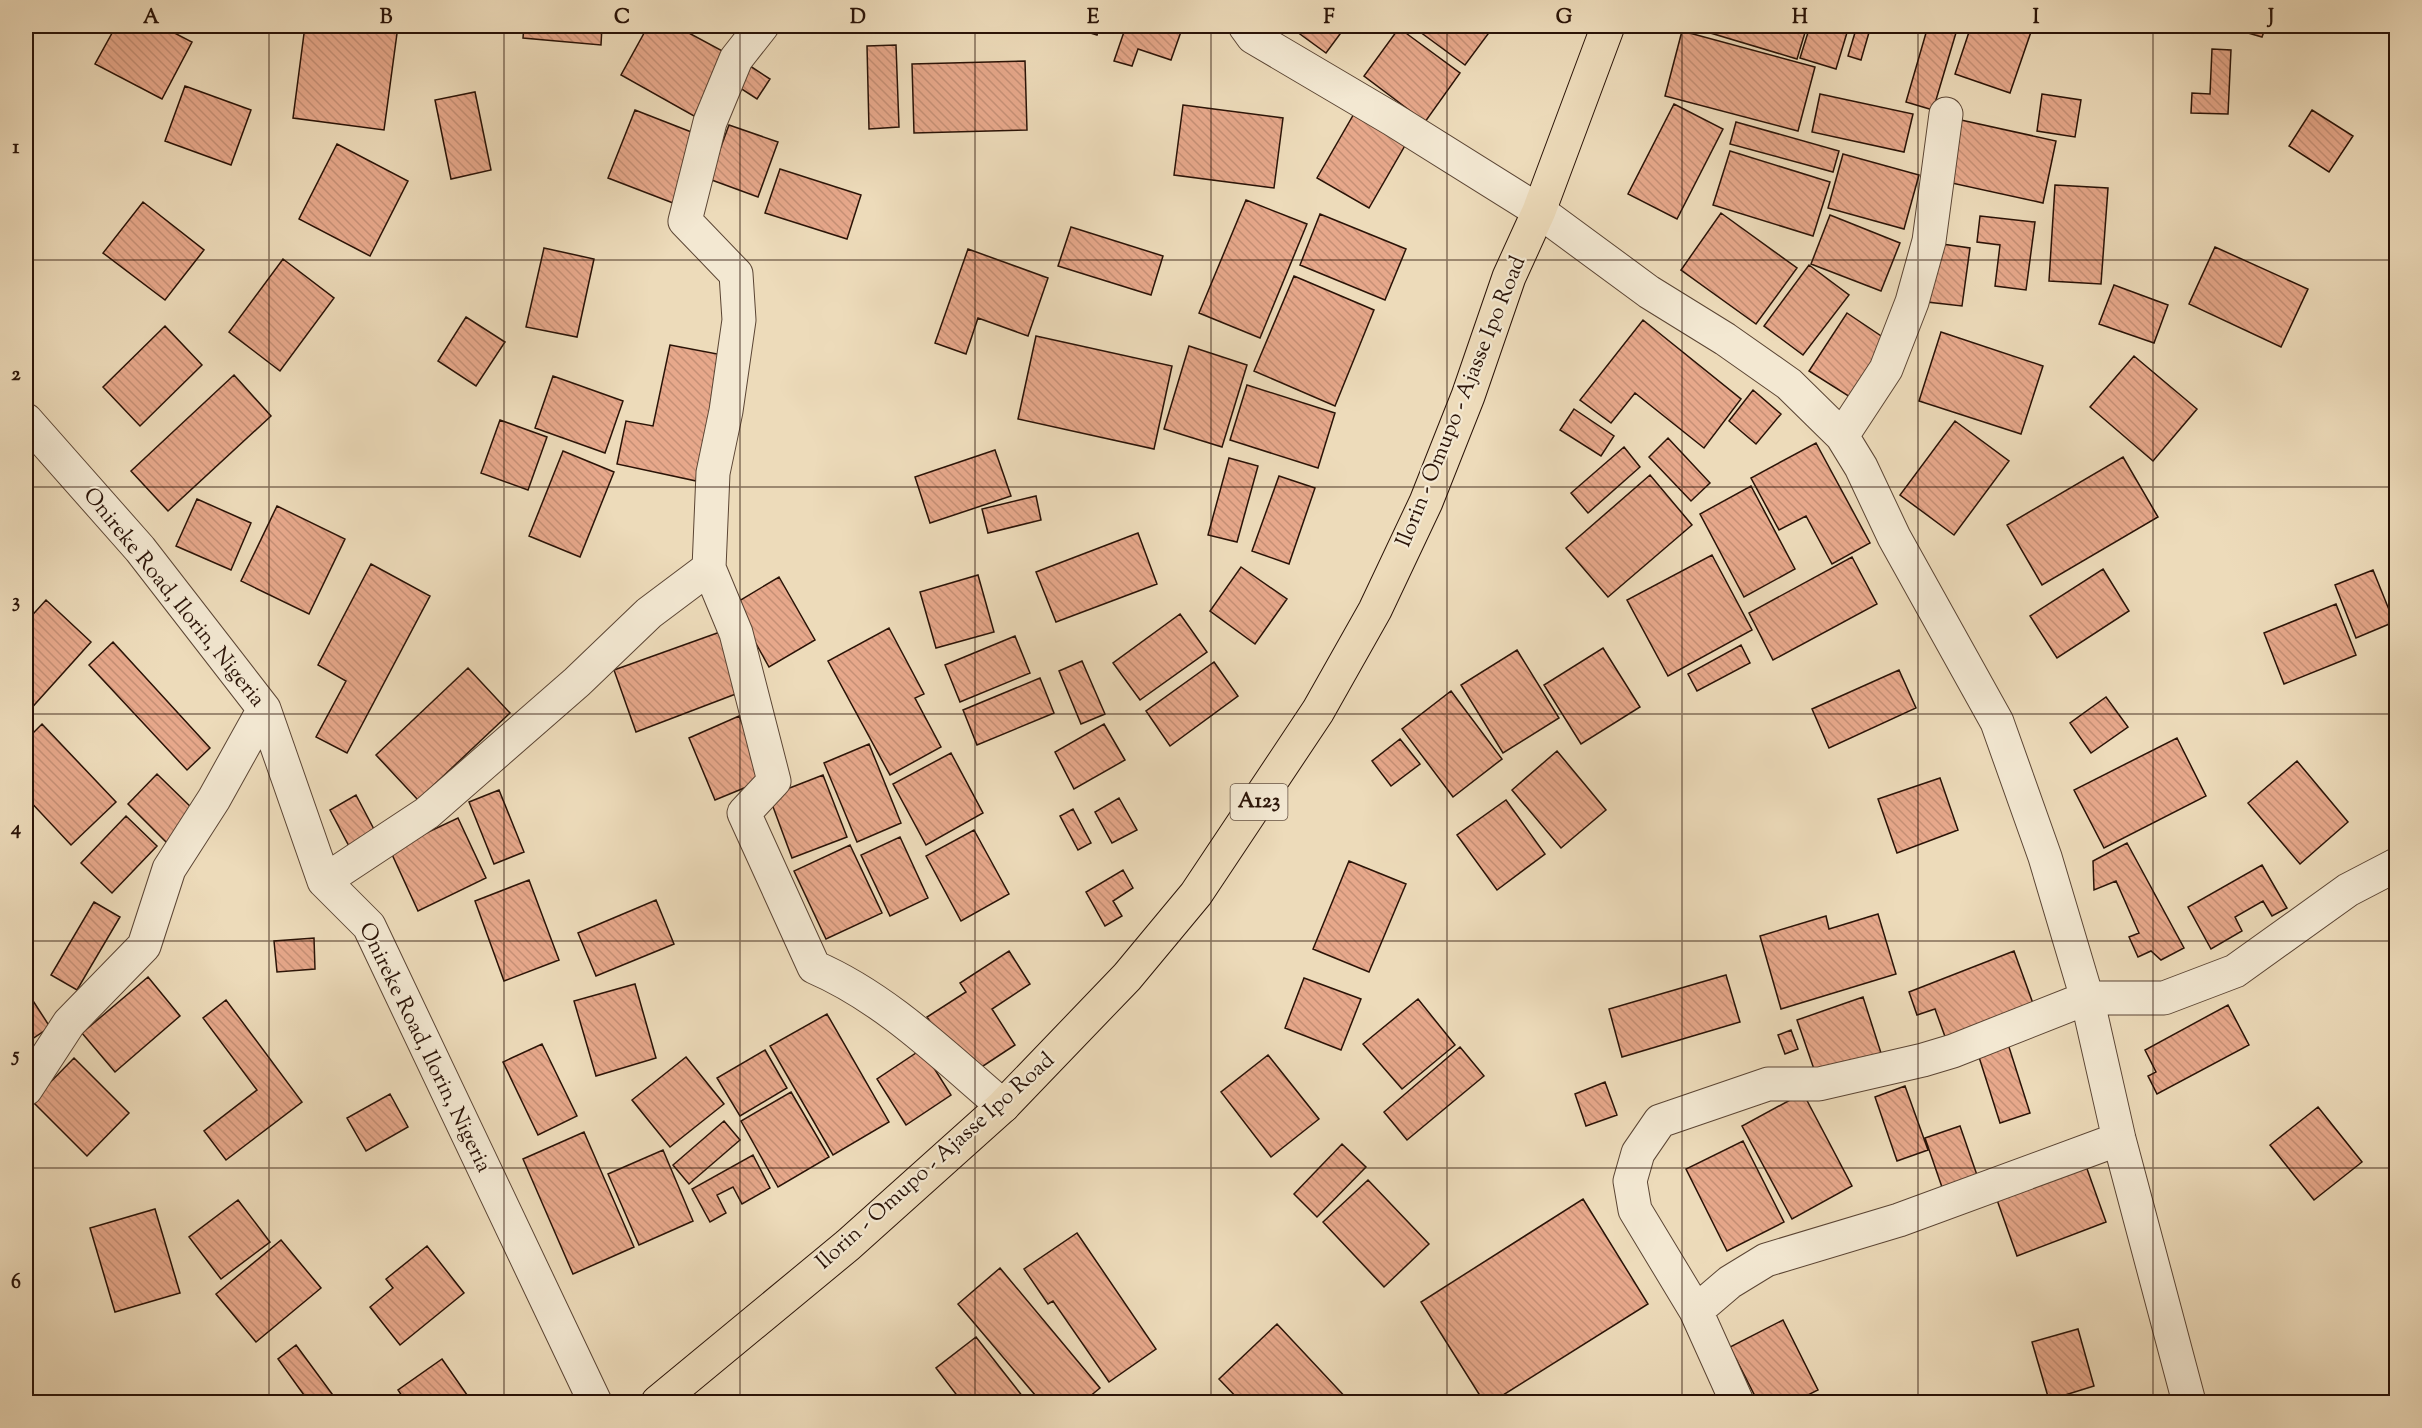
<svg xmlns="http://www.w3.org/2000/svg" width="2422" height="1428" viewBox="0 0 2422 1428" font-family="'Sorts Mill Goudy',serif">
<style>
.building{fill:url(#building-back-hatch);stroke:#2a1307;stroke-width:1.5}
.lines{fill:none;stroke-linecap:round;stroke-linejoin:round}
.street-casing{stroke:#5b4534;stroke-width:35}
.highway-casing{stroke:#2a1307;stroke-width:35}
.street{stroke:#f3e8d2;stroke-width:33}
.highway{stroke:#eddbba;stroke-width:33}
.grid{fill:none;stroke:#2a1307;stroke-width:1.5;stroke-opacity:0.55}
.labels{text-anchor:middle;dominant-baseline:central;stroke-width:4.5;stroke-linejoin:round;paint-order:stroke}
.shield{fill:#f3e8d2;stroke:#665344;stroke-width:1.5}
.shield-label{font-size:21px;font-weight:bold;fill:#2a1307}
.street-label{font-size:22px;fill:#2a1307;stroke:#f3e8d2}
.neatline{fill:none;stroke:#2a1307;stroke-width:2}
.grid-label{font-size:20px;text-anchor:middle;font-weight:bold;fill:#2a1307}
</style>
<defs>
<pattern id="building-back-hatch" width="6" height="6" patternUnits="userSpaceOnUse" patternTransform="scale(1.5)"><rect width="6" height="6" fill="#e7a88b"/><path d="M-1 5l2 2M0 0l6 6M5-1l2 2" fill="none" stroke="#c69076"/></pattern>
</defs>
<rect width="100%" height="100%" fill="#eddbba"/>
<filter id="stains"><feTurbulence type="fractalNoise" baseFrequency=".00333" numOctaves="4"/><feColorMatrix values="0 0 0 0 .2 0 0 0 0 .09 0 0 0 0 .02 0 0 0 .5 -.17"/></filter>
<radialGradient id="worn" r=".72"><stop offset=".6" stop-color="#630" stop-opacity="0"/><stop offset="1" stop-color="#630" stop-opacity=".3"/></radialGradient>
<path class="building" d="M116 26H161L192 42 162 99 95 64Z
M305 26H398L384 130 293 118Z
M524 26H602L601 45 523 38Z
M648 26H676L728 54 694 116 621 75Z
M1068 26H1100L1097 35Z
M1126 26H1183L1171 60 1138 49 1132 66 1114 61Z
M1289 26H1346L1326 53Z
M1412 26H1485L1491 30 1465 65Z
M1687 26H1807L1797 59Z
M1810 26H1849L1836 69 1800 58Z
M1857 26 1870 29 1861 60 1848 56Z
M1928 26H1958L1933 110 1906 102Z
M1971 26H2033L2010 93 1955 74Z
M2224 26H2266L2262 37Z
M1399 28 1460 73 1425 122 1364 76Z
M1682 31 1815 67 1798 131 1665 96Z
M896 45 899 127 869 129 867 46Z
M2212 49 2231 50 2228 114 2191 113 2192 93 2210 94Z
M1025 61 1027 130 914 133 912 64Z
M747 64 770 79 757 99 734 84Z
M185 86 251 110 231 165 165 141Z
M475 92 491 170 451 179 435 100Z
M1820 94 1913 114 1904 152 1812 132Z
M2042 94 2081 100 2075 137 2037 131Z
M1674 104 1723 129 1677 219 1628 194Z
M1183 105 1283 118 1274 188 1174 175Z
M635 110 699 135 673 203 608 178Z
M2312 110 2353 136 2329 172 2289 146Z
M1355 112 1407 142 1369 208 1317 178Z
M1961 120 2056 141 2043 203 1947 182Z
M1736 122 1839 151 1833 172 1730 144Z
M729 125 778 142 758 197 709 179Z
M337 144 408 181 370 256 299 219Z
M1730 151 1830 182 1813 236 1713 205Z
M1843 154 1919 175 1904 229 1828 208Z
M780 169 861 195 847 239 765 213Z
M2055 185 2108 188 2101 284 2049 281Z
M1246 200 1307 224 1260 338 1199 313Z
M143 202 204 250 165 300 103 253Z
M1721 213 1797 268 1756 324 1681 270Z
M1320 214 1406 249 1385 300 1300 265Z
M1830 215 1900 243 1881 291 1811 264Z
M1980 216 2035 222 2026 290 1995 286 2000 245 1977 242Z
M1071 227 1163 256 1151 295 1058 266Z
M1935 243 1970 248 1962 306 1927 302Z
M2215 247 2308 289 2281 347 2189 304Z
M544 248 594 259 577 337 526 327Z
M968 249 1048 278 1028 336 978 318 966 354 935 343Z
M283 259 334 298 280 371 229 332Z
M1809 265 1849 295 1803 355 1764 326Z
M1294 276 1374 310 1335 406 1254 371Z
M2114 285 2168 305 2154 343 2099 324Z
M1847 313 1887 340 1850 397 1809 371Z
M466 317 505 342 476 386 438 361Z
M1643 320 1741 399 1704 448 1635 393 1611 423 1580 400Z
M165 326 202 365 140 426 103 387Z
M1941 332 2043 366 2021 434 1919 401Z
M1036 336 1172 366 1154 449 1018 419Z
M670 345 728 356 701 482 617 464 626 421 653 426Z
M1189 346 1247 365 1222 447 1164 429Z
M2134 356 2197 409 2153 461 2090 407Z
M234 375 271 416 168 511 131 471Z
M553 376 623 401 605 453 535 428Z
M1247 385 1335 413 1318 468 1230 440Z
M1753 390 1781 414 1756 444 1729 421Z
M1574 409 1614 436 1601 456 1560 430Z
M500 420 547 437 528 490 481 473Z
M1955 421 2009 461 1954 535 1900 495Z
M1668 438 1710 483 1691 501 1649 457Z
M1816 443 1870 543 1832 564 1806 516 1779 530 1751 478Z
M1624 447 1640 467 1588 513 1571 493Z
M995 450 1011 496 930 523 915 477Z
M563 451 614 472 580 557 529 536Z
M2123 457 2158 517 2042 585 2007 525Z
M1229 458 1258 466 1237 542 1208 535Z
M1650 475 1692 525 1608 597 1566 548Z
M1279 476 1315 488 1289 564 1252 551Z
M1751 486 1795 569 1744 597 1700 514Z
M1036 496 1041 520 988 533 982 509Z
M197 499 251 523 231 570 176 546Z
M277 506 345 539 309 614 241 581Z
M26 521 33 527 26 536Z
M1138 533 1157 584 1056 622 1036 572Z
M1712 555 1752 630 1668 676 1627 600Z
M1852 557 1877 604 1773 660 1749 613Z
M371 564 430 596 347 753 316 737 346 681 318 665Z
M1241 567 1287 599 1255 644 1210 611Z
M2103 569 2129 611 2057 658 2030 616Z
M2373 570 2394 622 2356 638 2335 585Z
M978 575 994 632 936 648 920 592Z
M779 577 815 640 769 667 734 604Z
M46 600 91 642 27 713 26 622Z
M2336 604 2356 655 2284 684 2264 633Z
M1180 614 1207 652 1140 700 1113 663Z
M889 628 924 694 915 698 941 747 890 775 828 661Z
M720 632 741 692 636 732 614 670Z
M1015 636 1030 673 960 702 945 665Z
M113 642 210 748 187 770 89 665Z
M1741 645 1750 663 1697 691 1688 674Z
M1603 648 1640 707 1581 744 1544 685Z
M1517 650 1559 718 1503 753 1461 685Z
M1082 661 1105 714 1081 724 1059 671Z
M1214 662 1238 696 1170 746 1146 711Z
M468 668 510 713 418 800 376 755Z
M1899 670 1916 708 1829 748 1812 709Z
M1040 678 1054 713 977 745 963 710Z
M1451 691 1502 759 1453 797 1402 729Z
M2106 697 2128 727 2091 753 2070 723Z
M739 716 766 779 715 800 689 738Z
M42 724 116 802 71 845 26 797V740Z
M1104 724 1125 760 1074 789 1055 752Z
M2177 738 2206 796 2104 848 2074 790Z
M1400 739 1420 764 1391 786 1372 761Z
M869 744 901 823 857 842 824 763Z
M1557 751 1606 810 1561 848 1512 790Z
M951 753 983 813 926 845 893 784Z
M2297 761 2348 822 2300 864 2248 803Z
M157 774 198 814 169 845 128 804Z
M823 775 847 837 792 858 769 796Z
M1940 778 1958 830 1897 853 1878 799Z
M499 790 524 852 494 864 469 802Z
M356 795 377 835 351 850 330 810Z
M1119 798 1137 830 1112 843 1095 812Z
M1506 800 1545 854 1497 890 1457 835Z
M1073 809 1091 843 1078 850 1060 816Z
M126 816 157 846 112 893 81 863Z
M458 818 486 878 418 911 390 850Z
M974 830 1009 894 961 921 926 856Z
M900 837 928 898 890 916 861 855Z
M2127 843 2184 948 2161 960 2151 951 2138 957 2129 937 2139 933 2116 881 2094 890 2093 861Z
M850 845 882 913 826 939 794 871Z
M1349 861 1406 884 1369 972 1313 949Z
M2262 865 2287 908 2272 916 2263 901 2235 917 2242 931 2211 949 2188 907Z
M1123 870 1133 888 1113 901 1122 916 1105 926 1086 892Z
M529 880 559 960 504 981 475 901Z
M656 900 674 944 596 976 578 933Z
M94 902 120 917 77 990 51 975Z
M1878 914 1896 974 1781 1009 1760 936 1826 916 1829 929Z
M314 938 315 969 277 972 274 941Z
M1009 951 1030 984 992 1009 1015 1045 971 1074 948 1051 927 1017 966 992 960 983Z
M2014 951 2035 1009 1947 1042 1935 1009 1917 1015 1909 992Z
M1726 975 1740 1022 1622 1057 1609 1009Z
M148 977 180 1016 115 1072 82 1033Z
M1304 978 1361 999 1341 1050 1285 1028Z
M635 984 656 1058 596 1076 574 1001Z
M26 990 50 1027 26 1043Z
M1863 997 1881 1053 1816 1075 1797 1020Z
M1418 999 1455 1045 1402 1089 1363 1044Z
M226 1000 302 1102 226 1160 204 1131 257 1090 203 1018Z
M2228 1005 2249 1045 2157 1094 2148 1076 2156 1072 2145 1050Z
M827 1014 889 1122 833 1155 770 1046Z
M1791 1030 1798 1049 1785 1054 1778 1035Z
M542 1044 577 1116 538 1135 503 1062Z
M2008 1044 2030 1113 2000 1123 1978 1054Z
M1460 1047 1484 1076 1407 1140 1384 1112Z
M922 1049 951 1095 906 1125 877 1079Z
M765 1050 787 1088 740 1116 717 1078Z
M1268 1055 1319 1119 1271 1157 1221 1092Z
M686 1057 724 1104 670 1147 632 1100Z
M74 1058 129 1113 87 1156 32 1101Z
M1605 1082 1617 1115 1586 1126 1575 1094Z
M1905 1086 1928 1150 1897 1161 1875 1097Z
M791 1092 829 1157 778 1187 741 1121Z
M1803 1093 1852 1186 1792 1219 1742 1126Z
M390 1094 408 1127 366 1151 347 1118Z
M2318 1107 2362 1162 2314 1200 2270 1145Z
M724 1121 740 1140 689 1184 673 1165Z
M1960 1126 1978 1178 1943 1190 1925 1138Z
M584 1132 634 1247 573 1274 523 1159Z
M1743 1141 1784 1222 1727 1251 1686 1169Z
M1342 1144 1366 1167 1317 1217 1294 1194Z
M663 1150 693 1221 639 1245 608 1174Z
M753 1155 770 1188 742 1204 733 1187 717 1195 726 1213 710 1222 692 1189Z
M2086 1166 2106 1222 2017 1256 1997 1200Z
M1368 1180 1429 1244 1384 1287 1323 1222Z
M1583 1199 1648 1304 1492 1402H1484L1421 1302Z
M238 1200 270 1242 221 1279 189 1237Z
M155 1209 180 1293 115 1312 90 1228Z
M1077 1233 1156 1349 1109 1382 1053 1301 1048 1304 1024 1269Z
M281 1240 321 1288 256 1342 216 1294Z
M427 1246 464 1293 400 1345 370 1307 393 1288 386 1279Z
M1000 1268 1100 1388 1083 1402H1041L958 1304Z
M1783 1320 1818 1390 1794 1402H1758L1730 1347Z
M1277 1324 1350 1402H1241L1219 1379Z
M2078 1329 2094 1386 2049 1400 2032 1342Z
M976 1337 1027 1402H962L936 1368Z
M296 1345 338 1402H309L278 1359Z
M442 1359 472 1402H406L398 1390Z"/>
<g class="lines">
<defs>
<path id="street" d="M762 26 736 59 710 122 685 221 736 274 739 320 726 411 713 473 709 568 736 633 774 781 744 813 814 967C886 998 944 1056 1003 1106
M1245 26 1253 37 1392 119 1539 211 1649 292 1725 339 1789 384 1842 436 1861 467 1894 537 1997 722 2045 857 2087 998 2119 1139 2189 1402
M26 420 140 549 264 709 324 881 369 926 595 1402
M1842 436 1886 369 1912 302 1929 241 1946 114
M324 881 427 813 577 682 649 613 709 568
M26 1089 69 1023 144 946 169 869 214 799 264 709
M1696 1311 1635 1210 1630 1181 1638 1153 1660 1121 1768 1084H1819L1923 1060 1953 1051 2087 998H2164L2235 971 2348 890 2396 865
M1737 1402 1696 1311 1730 1282 1766 1260 1899 1220 2119 1139"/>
<path id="highway" d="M658 1402 848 1245 1003 1106 1127 977 1196 894 1318 711 1375 610 1426 502 1468 396 1509 277 1539 211 1608 26"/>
</defs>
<use href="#street" class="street-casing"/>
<use href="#highway" class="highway-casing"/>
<use href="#street" class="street"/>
<use href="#highway" class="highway"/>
</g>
<path class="grid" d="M269 26V1402M504 26V1402M740 26V1402M975 26V1402M1211 26V1402M1447 26V1402M1682 26V1402M1918 26V1402M2153 26V1402M26 260H2396M26 487H2396M26 714H2396M26 941H2396M26 1168H2396"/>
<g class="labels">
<rect class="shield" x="1230.5" y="784" width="57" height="36" rx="4.5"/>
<g class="shield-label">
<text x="1259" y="802">A123</text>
</g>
<g class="street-label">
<text transform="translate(1462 402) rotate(-68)">Ilorin - Omupo - Ajasse Ipo Road</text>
<text transform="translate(173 598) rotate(51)">Onireke Road, Ilorin, Nigeria</text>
<text transform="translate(424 1048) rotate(64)">Onireke Road, Ilorin, Nigeria</text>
<text transform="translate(936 1162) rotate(-42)">Ilorin - Omupo - Ajasse Ipo Road</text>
</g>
</g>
<rect width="2422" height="1428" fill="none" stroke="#eddbba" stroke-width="66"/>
<rect x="33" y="33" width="2356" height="1362" class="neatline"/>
<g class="grid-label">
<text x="151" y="23">A</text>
<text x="386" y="23">B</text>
<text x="622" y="23">C</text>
<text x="858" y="23">D</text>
<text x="1093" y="23">E</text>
<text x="1329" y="23">F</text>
<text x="1564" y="23">G</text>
<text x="1800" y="23">H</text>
<text x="2036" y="23">I</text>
<text x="2271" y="23">J</text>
<text x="16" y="153">1</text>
<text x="16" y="380">2</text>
<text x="16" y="607">3</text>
<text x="16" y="834">4</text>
<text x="16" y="1061">5</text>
<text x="16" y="1288">6</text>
</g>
<rect width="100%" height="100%" filter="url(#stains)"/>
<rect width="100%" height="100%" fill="url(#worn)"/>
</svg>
